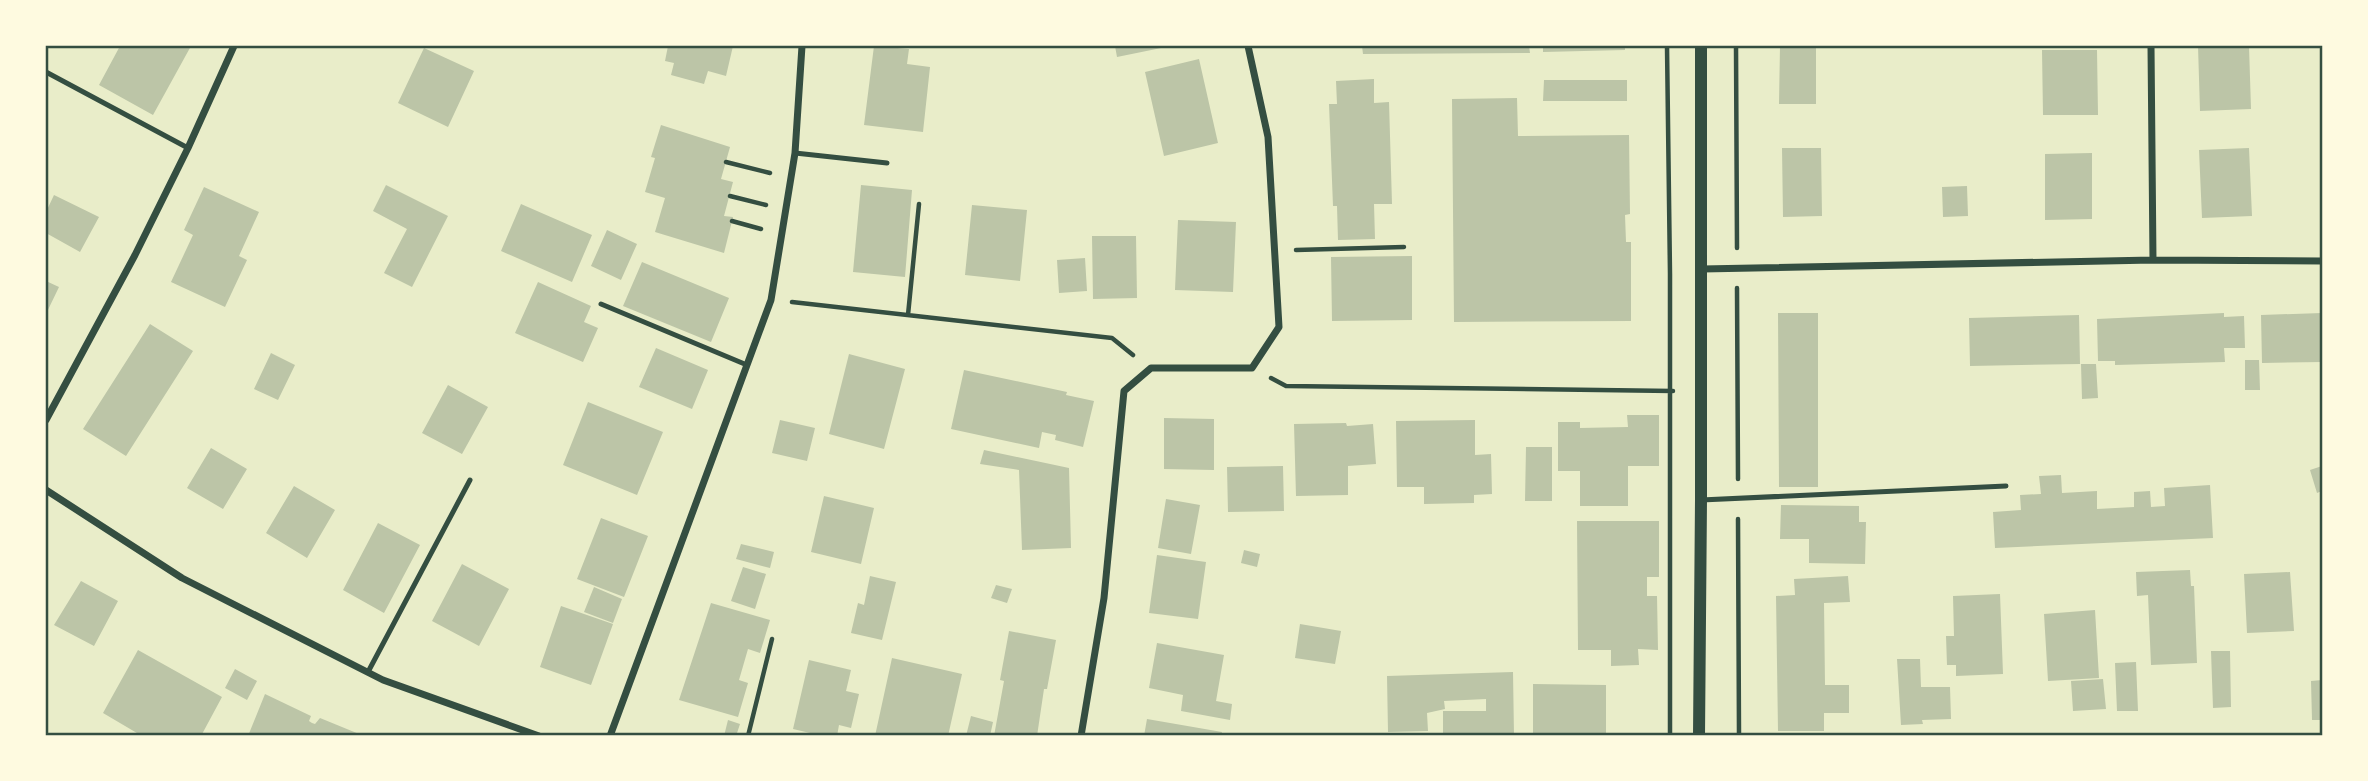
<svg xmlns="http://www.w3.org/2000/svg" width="2368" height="781" viewBox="0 0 2368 781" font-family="Jost,sans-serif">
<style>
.building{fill:#bcc5a7}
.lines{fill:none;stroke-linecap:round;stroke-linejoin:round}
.path{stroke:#344e41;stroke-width:4.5}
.service{stroke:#344e41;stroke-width:5}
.minor{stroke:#344e41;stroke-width:7}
.tertiary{stroke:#344e41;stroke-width:12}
.neatline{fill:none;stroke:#344e41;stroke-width:2.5}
</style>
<rect width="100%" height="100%" fill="#e9edc9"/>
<path class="building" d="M120 46H191L153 115 99 85Z
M668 46H733L726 76 708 71 704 84 671 75 674 63 665 61Z
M874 46 909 49 907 64 930 67 923 132 864 125Z
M1115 46H1165L1166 47 1117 57Z
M1362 46H1529L1530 53 1363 54Z
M1543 46H1625V50L1543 52Z
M1780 46H1816V104H1779Z
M2198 46H2249L2251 109 2200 111Z
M424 48 474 71 448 127 398 103Z
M2042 50H2097L2098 115H2043Z
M1199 59 1218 143 1164 156 1145 72Z
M1374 79V103L1389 102 1392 204H1374L1375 239 1338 240 1337 206H1333L1329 104H1337L1336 81Z
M1544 80H1627V101H1543Z
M1517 98 1518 136 1629 135 1630 214 1625 215 1626 242H1631V321L1454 322 1452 99Z
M661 125 730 147 721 179 733 182 724 216 733 217 724 253 655 232 665 198 645 192 655 158 651 157Z
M1782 148H1821L1822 216 1783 217Z
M2249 148 2252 216 2202 218 2199 150Z
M2092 153V219L2045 220V154Z
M386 185 448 216 412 287 384 273 407 229 373 211Z
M861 185 912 190 905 277 853 272Z
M1967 186 1968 216 1943 217 1942 187Z
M204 187 259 212 239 256 247 260 225 307 171 282 193 235 184 230Z
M54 195 99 217 80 252 46 233V212Z
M521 204 592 235 572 282 501 251Z
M972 205 1027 210 1020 281 965 275Z
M1178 220 1236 222 1233 292 1175 290Z
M607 230 637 244 621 280 591 266Z
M1092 236H1136L1137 298 1093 299Z
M1412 256V320L1332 321 1331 257Z
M1085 258 1087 291 1059 293 1057 260Z
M642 262 729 298 711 342 623 306Z
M46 281 59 287 46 314Z
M538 282 591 306 584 322 598 328 583 362 515 333Z
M1778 313H1818V487H1779Z
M2224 313V317L2244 316 2245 348H2224L2225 362 2115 365V361H2098L2097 319Z
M2322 313V362L2262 363 2261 315Z
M2079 315 2080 364 1970 366 1969 318Z
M150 324 193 351 126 456 83 429Z
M656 348 708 370 692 409 639 387Z
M271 353 295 365 278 400 254 389Z
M849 354 905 369 884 449 829 434Z
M2245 360H2259L2260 390H2245Z
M2081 364H2096L2098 398 2082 399Z
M964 370 1067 392 1066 395 1094 401 1083 447 1055 440 1056 435 1042 432 1039 448 951 429Z
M448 385 488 407 462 454 422 433Z
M588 402 663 432 637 495 563 465Z
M1627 415H1659V466H1628V506H1580V471H1558V422H1580V428L1628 427Z
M1164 418 1214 419V470L1164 469Z
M780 420 815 428 807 461 772 453Z
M1475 420V455L1491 454 1492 494 1474 495V503L1424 504V487H1397L1396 421Z
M1346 423 1347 426 1373 424 1376 464 1348 466V495L1296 496 1294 424Z
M1526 447H1552V501H1525Z
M211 448 247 469 223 509 187 488Z
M984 450 1069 468 1071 548 1022 550 1019 470 980 464Z
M1283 466 1284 511 1228 512 1227 467Z
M2322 466V491L2317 493 2310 470Z
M2061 475 2062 493 2097 491V509L2134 507V492L2150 491 2151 507 2165 506 2164 488 2210 485 2213 538 1995 548 1993 512 2021 510 2020 495 2041 494 2039 476Z
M294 486 335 510 307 558 266 533Z
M824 496 874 508 861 564 811 552Z
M1166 499 1200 505 1191 554 1158 548Z
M1781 505 1859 506V522H1866L1865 564 1809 563V539H1780Z
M601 518 648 536 624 597 577 579Z
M1577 521H1659V577H1647V596H1657L1658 650 1638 649 1639 665 1611 666V650H1578Z
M378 523 420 545 384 613 343 590Z
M741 544 774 552 770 568 736 559Z
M1244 550 1260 554 1257 567 1241 563Z
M1157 555 1206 562 1198 619 1149 613Z
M462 564 509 589 479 646 432 621Z
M743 567 766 574 755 609 731 601Z
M2190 570 2191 586H2194L2197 663 2151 665 2148 595 2137 596 2136 572Z
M2290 572 2294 631 2247 633 2244 574Z
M870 576 896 582 882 640 851 633 858 603 864 605Z
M1848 576 1850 602 1824 603 1825 685H1849V713H1824V731H1778L1776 596 1795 595 1794 579Z
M81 581 118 601 94 646 54 625Z
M996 585 1012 589 1007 603 991 598Z
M594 587 622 599 613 623 584 612Z
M2000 594 2003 674 1956 676V665H1947L1946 636H1954L1953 596Z
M711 603 770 620 760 653 748 649 739 680 748 683 738 717 679 700Z
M561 606 613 624 591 685 540 667Z
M2095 610 2099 678 2048 681 2044 614Z
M1300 624 1341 631 1335 664 1295 658Z
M1009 631 1056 640 1047 689H1044L1037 736H994L1004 681 1000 680Z
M1157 643 1224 655 1216 701 1232 704 1230 720 1181 711 1183 695 1149 688Z
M138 650 222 697 201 736H142L103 713Z
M2211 651H2230L2231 707 2213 708Z
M892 658 962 674 948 736H875Z
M1897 659H1920L1921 687H1950L1951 719 1922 720 1923 724 1901 725Z
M809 660 851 670 846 691 859 694 851 728 839 725 837 736H823L793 729Z
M2136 662 2138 711H2117L2115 663Z
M235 669 257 681 247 700 225 688Z
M1513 672 1514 736H1443V711H1486V699L1444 701 1445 709 1427 713 1428 731 1388 732 1387 676Z
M2103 679 2106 709 2073 711 2071 681Z
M2322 680V720H2312L2311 681Z
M1533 684 1606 685V736H1533Z
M265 694 311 716 309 721 312 723 315 724 320 718 364 736H248Z
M971 716 993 722 990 736H966Z
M1147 719 1222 732 1221 736H1144Z
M728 720 740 724 736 736H724Z"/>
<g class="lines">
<path class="path" d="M1667 46 1670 274V736
M1736 46 1737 248
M726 162 770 173
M730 196 766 205
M732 221 761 229
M1296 250 1404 247
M1737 288 1738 479
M792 302 1112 338 1133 355
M908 315 919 204
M1271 378 1286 386 1673 391
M1738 519 1739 736
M748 736 772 639"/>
<path class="service" d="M46 72 188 148
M795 153 887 163
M601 304 747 365
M1701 500 2006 486
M368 672 470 480"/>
<path class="minor" d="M2151 46 2153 260
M1702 269 2153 260 2322 261
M46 420 135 255 188 148 234 46
M46 490 182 578 383 680 539 736
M610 736 771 300 795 153 802 46
M1081 736 1104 598 1124 391 1151 368H1252L1279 327 1268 137 1248 46"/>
<path class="tertiary" d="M1699 736 1701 500V46"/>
</g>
<rect width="2368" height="781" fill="none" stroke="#fefae0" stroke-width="94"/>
<rect x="47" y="47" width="2274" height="687" class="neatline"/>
</svg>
